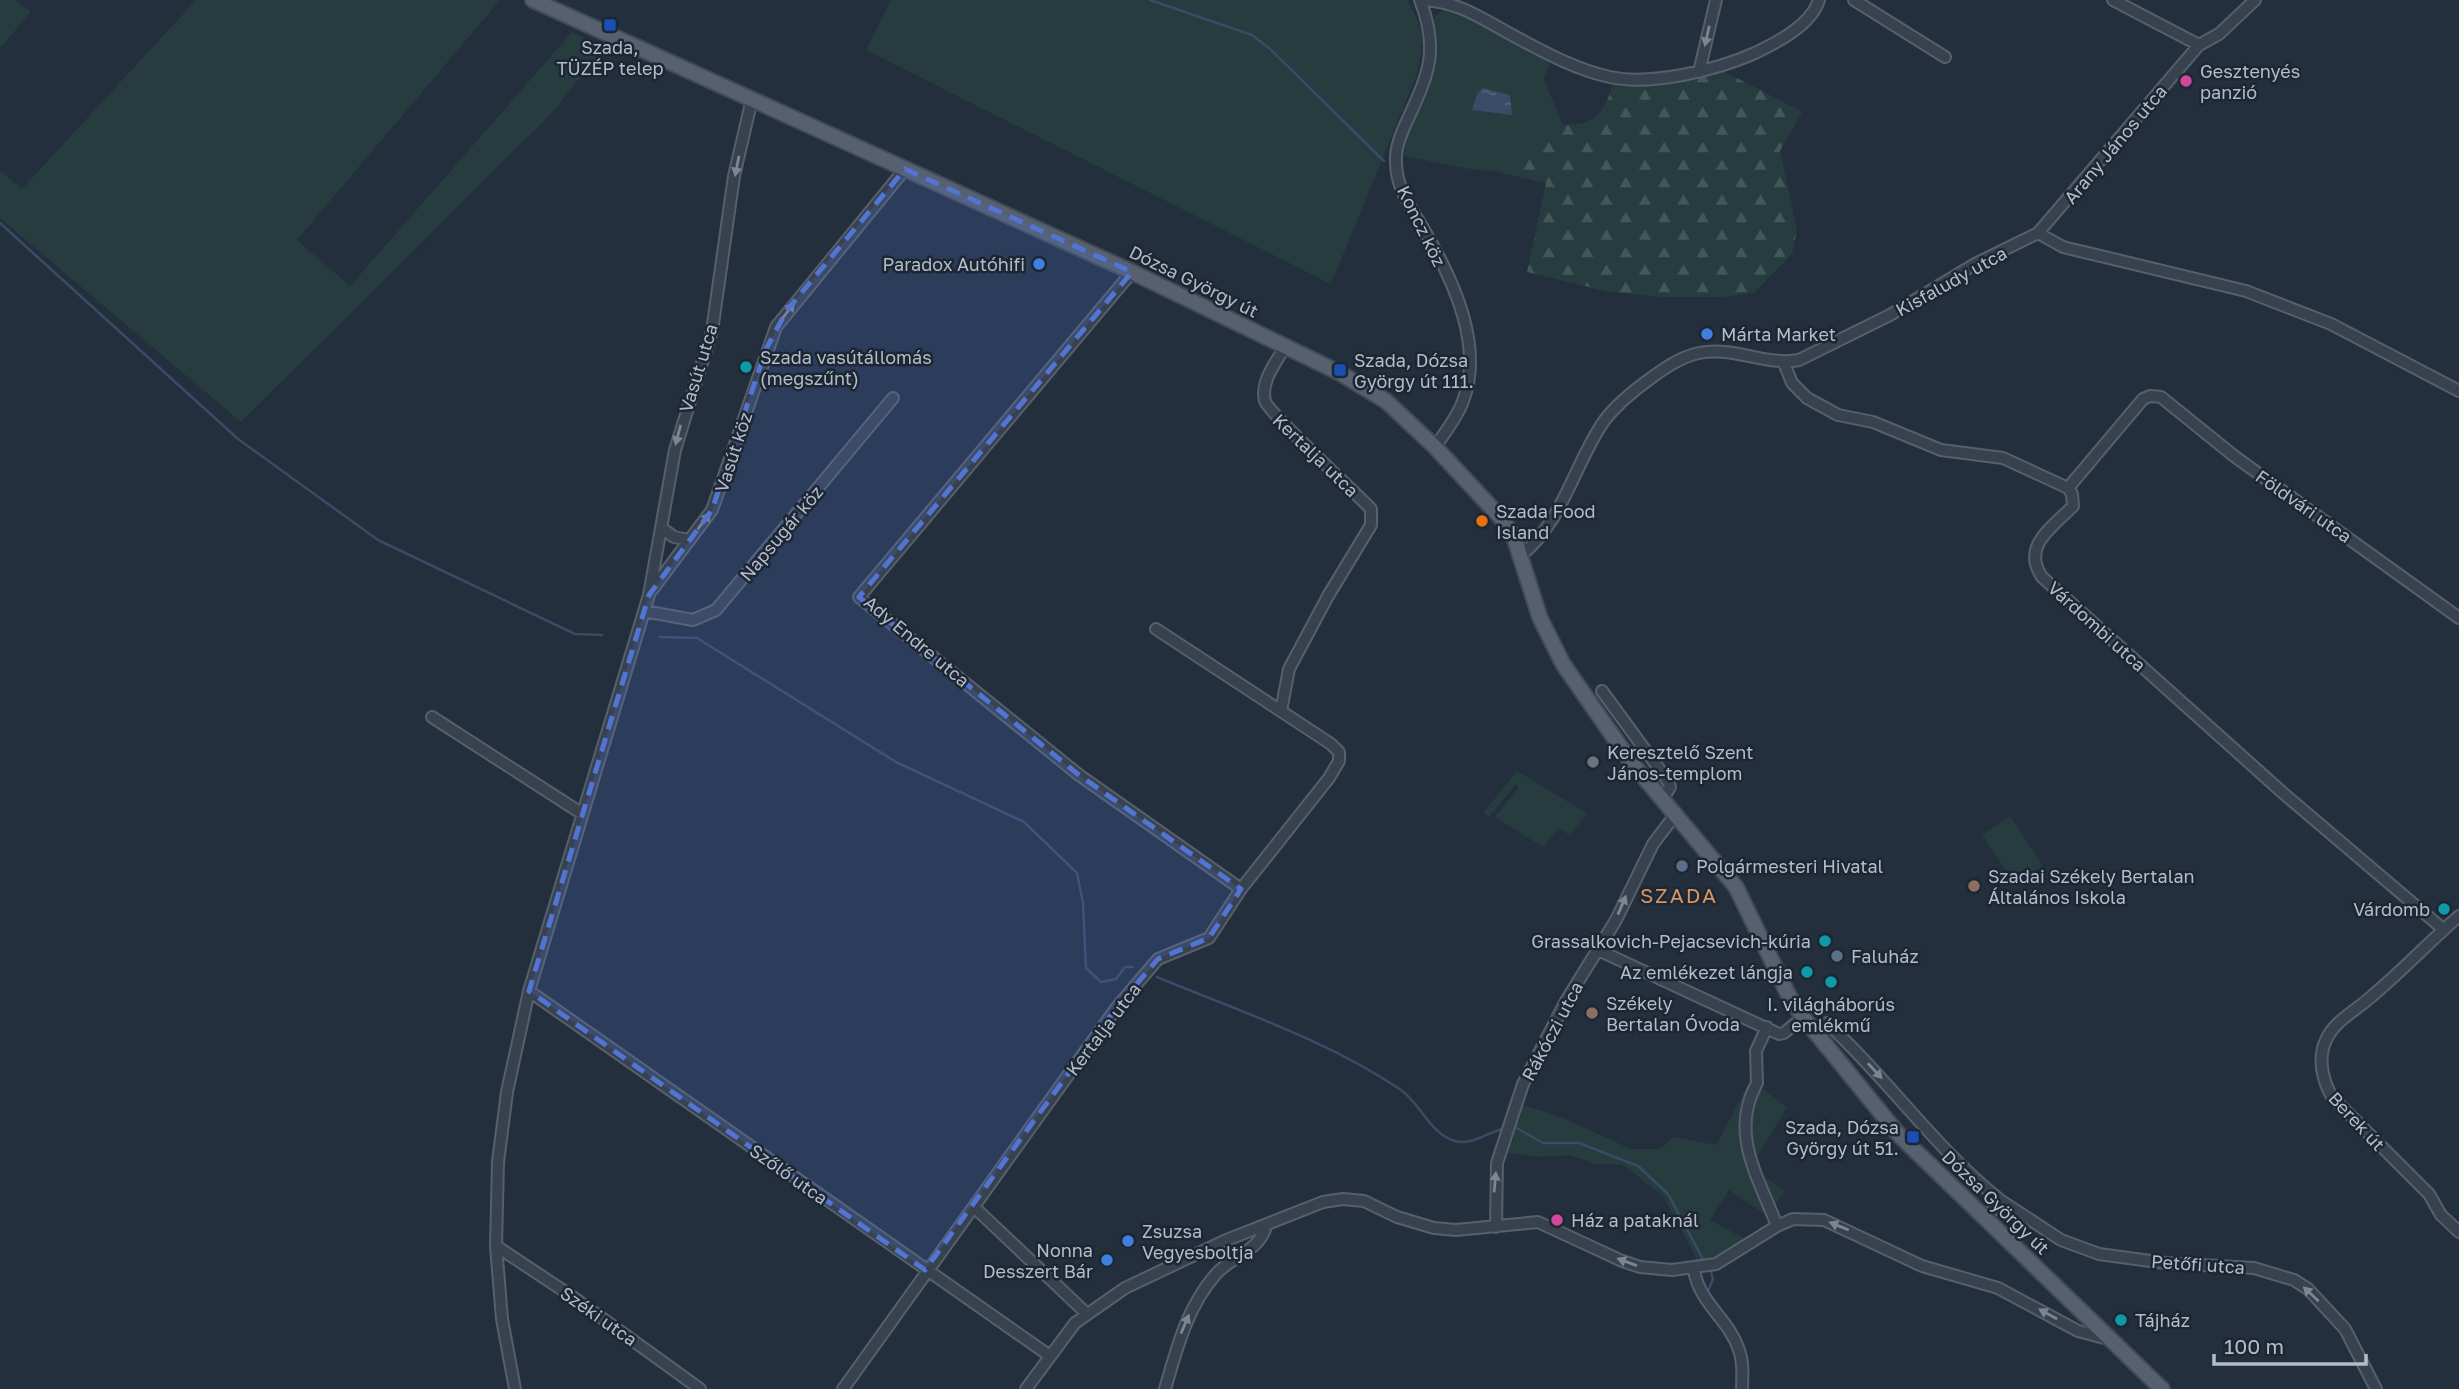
<svg xmlns="http://www.w3.org/2000/svg" width="2459" height="1389" viewBox="0 0 2459 1389" font-family="'Golos Text',sans-serif">
<style>
.green{fill:#263c3f}
.forest{fill:url(#forest-firs)}
.water{fill:url(#water-ripples)}
.lines{fill:none;stroke-linecap:round;stroke-linejoin:round}
.stream{stroke:#394c67;stroke-width:2.5}
.minor-casing{stroke:#565f6c;stroke-width:14}
.major-casing{stroke:#414a57;stroke-width:18}
.minor{stroke:#38414e;stroke-width:10}
.major{stroke:#56606e;stroke-width:14}
.oneway{fill:#7c8592}
.marked{fill:#5274d3;fill-opacity:0.2;stroke:#5274d3;stroke-width:5;stroke-dasharray:14 9;stroke-linejoin:round}
.transit-dot{fill:#1a4fb4;stroke:#1d2633;stroke-width:2.5}
.hotel-dot{fill:#d1479c;stroke:#1d2633;stroke-width:2.5}
.shop-dot{fill:#3f7fe0;stroke:#1d2633;stroke-width:2.5}
.culture-dot{fill:#0f9aa8;stroke:#1d2633;stroke-width:2.5}
.food-dot{fill:#e8710a;stroke:#1d2633;stroke-width:2.5}
.worship-dot{fill:#6b7280;stroke:#1d2633;stroke-width:2.5}
.service-dot{fill:#5c6f8a;stroke:#1d2633;stroke-width:2.5}
.education-dot{fill:#8d6e63;stroke:#1d2633;stroke-width:2.5}
.labels{text-anchor:middle;dominant-baseline:central;stroke-width:5;stroke-linejoin:round;paint-order:stroke}
.poi-label{font-size:18px;fill:#b4bcc9;stroke:#1d2633;text-anchor:start}
.street-label{font-size:18px;fill:#b4bcc9;stroke:#1d2633}
.quarter-label{font-size:21px;letter-spacing:2px;fill:#d59563;stroke:#1d2633}
</style>
<defs>
<pattern id="forest-firs" width="22" height="20" patternUnits="userSpaceOnUse" patternTransform="scale(1.75)"><rect width="22" height="20" fill="#263c3f"/><path d="M5 1l3.5 6h-7zM16 11l3.5 6h-7z" fill="#435659"/></pattern>
<pattern id="water-ripples" width="26" height="14" patternUnits="userSpaceOnUse" patternTransform="scale(1.75)"><rect width="26" height="14" fill="#394c67"/><path d="M2 4q2-2 4 0t4 0M15 11q2-2 4 0t4 0" fill="none" stroke="#53647b"/></pattern>
</defs>
<rect width="100%" height="100%" fill="#242f3e"/>
<path class="green" d="M0 0H15L31 12 0 48Z
M196 0H500L297 240 350 286 572 32 604 48 549 116 241 422 0 218V171L22 189Z
M891 0H1407C1425 30 1425 43 1416 77L1331 284 866 50Z
M1446 6H1452L1547 59 1549 65 1544 80 1563 125C1551 139 1537 158 1519 166 1490 179 1435 161 1404 156L1407 136 1435 64 1434 18Z
M1517 771 1588 814 1569 835 1559 828 1543 847 1495 817 1518 788 1516 784 1489 817 1483 813Z
M2010 816 2043 866 2015 884 1982 835Z
M1751 1079 1787 1108 1754 1161 1756 1170 1785 1191 1774 1206 1763 1213 1729 1190 1710 1220 1745 1239 1729 1250 1699 1263 1663 1196 1623 1165 1597 1164 1569 1155 1542 1157 1508 1153 1523 1105 1561 1117 1631 1149H1661L1673 1137 1716 1145Z"/>
<path class="forest" d="M1714 66 1802 112 1780 151 1797 230 1792 254 1754 293 1722 297H1662L1609 292 1527 272 1546 183 1493 171C1528 164 1540 151 1563 125 1599 125 1605 111 1614 79L1644 83Z"/>
<path class="water" d="M1483 88 1510 95 1512 115 1472 110 1477 94Z"/>
<g class="lines">
<path class="stream" d="M1150 0 1252 35 1269 48 1384 161
M0 223 238 439 378 540 575 634 602 635
M660 637 697 638 896 762 1024 822 1077 873 1083 903 1086 968 1101 982 1116 979 1125 967H1133
M1157 977C1239 1011 1327 1040 1401 1090 1420 1103 1431 1135 1455 1141 1472 1146 1490 1131 1506 1128
M1513 1126 1543 1143H1579L1638 1166 1668 1194 1704 1261
M1708 1291 1713 1279 1711 1272"/>
<defs>
<path id="minor" d="M1420 0C1440 51 1428 75 1407 121 1401 134 1395 148 1396 162 1396 190 1414 212 1427 235 1454 282 1484 347 1463 401 1457 418 1445 432 1435 447
M1424 0C1459 2 1481 18 1512 35 1542 51 1576 70 1610 77 1651 86 1717 70 1755 53 1778 42 1811 25 1819 0
M1854 0 1945 57
M2113 0 2199 45
M1699 72 1716 0
M2038 233 2063 247 2246 291 2331 324 2459 391
M1132 272 859 597 1079 775 1241 889
M1784 363 1792 383 1807 398 1838 415 1873 422 1941 450 2003 458 2068 488 2072 494 2073 506C2052 528 2021 546 2042 577L2283 793 2443 929
M2068 488 2143 399 2150 396 2161 397 2234 456 2459 618
M663 529 674 537 689 540
M1520 556C1563 523 1574 464 1604 421 1616 405 1632 392 1647 381 1663 369 1680 357 1699 353 1733 346 1766 366 1799 360L1890 315 1975 264 2038 233 2199 45 2219 34 2255 0
M652 590 712 510 776 327 905 169
M644 611 693 620 716 610 893 398
M1602 691 1668 781 1670 787 1662 800
M1281 711 1289 669 1328 596 1371 525V509C1356 493 1268 412 1265 401 1260 382 1276 362 1285 347
M432 717 581 813
M2459 916C2429 942 2402 971 2372 996 2357 1010 2334 1021 2326 1040 2317 1059 2323 1081 2332 1097L2429 1194 2441 1215 2459 1232
M1598 950 1779 1034 1784 1033 1803 1017
M529 991 1050 1356
M1815 1032 1827 1023C1888 1079 1935 1148 2000 1200
M1757 1083 1756 1051 1767 1027
M1755 1087C1730 1136 1760 1180 1777 1226
M974 1207 1086 1313
M1986 1219 2000 1200 2061 1240 2099 1254 2165 1263 2254 1268 2294 1280 2308 1289 2345 1329 2376 1389
M1496 1227 1497 1163 1523 1084 1566 1001 1616 920 1653 844 1675 815
M496 1246 570 1295 700 1389
M1694 1270C1699 1303 1729 1319 1739 1350 1744 1363 1742 1376 1742 1389
M515 1389 502 1319 496 1246 498 1162 507 1092 529 991 649 595 675 450 712 331 734 176 752 99
M843 1389 1117 1007 1158 959 1209 938 1241 889 1329 778 1339 761V752L1331 744 1156 629
M1026 1389 1075 1323 1125 1288 1224 1241 1323 1202 1343 1199 1364 1201 1397 1217 1434 1228 1456 1230 1538 1222 1622 1261 1640 1267 1672 1270 1716 1264 1777 1226 1793 1219 1824 1220 1922 1266 1998 1288 2078 1331 2108 1339
M1165 1389C1177 1348 1187 1307 1216 1274 1232 1256 1260 1251 1266 1226"/>
<path id="major" d="M533 0 1132 272 1340 373 1386 401 1435 447 1503 520 1515 540 1540 618 1563 664 1631 762 1736 887 1789 996 1803 1017 1899 1135 2162 1389"/>
</defs>
<use href="#minor" class="minor-casing"/>
<use href="#major" class="major-casing"/>
<use href="#minor" class="minor"/>
<use href="#major" class="major"/>
</g>
<defs><path id="oneway-solid" d="M-6-.8H1V-3.2L6.5 0L1 3.2V.8H-6Z" transform="scale(1.75)"/></defs>
<g class="oneway">
<use href="#oneway-solid" transform="translate(1707 36) rotate(103)"/>
<use href="#oneway-solid" transform="translate(737 166) rotate(101)"/>
<use href="#oneway-solid" transform="translate(788 311) rotate(-53)"/>
<use href="#oneway-solid" transform="translate(678 435) rotate(105)"/>
<use href="#oneway-solid" transform="translate(704 521) rotate(-52)"/>
<use href="#oneway-solid" transform="translate(1622 905) rotate(-67)"/>
<use href="#oneway-solid" transform="translate(1875 1071) rotate(47)"/>
<use href="#oneway-solid" transform="translate(1495 1182) rotate(-85)"/>
<use href="#oneway-solid" transform="translate(1839 1226) rotate(-158)"/>
<use href="#oneway-solid" transform="translate(1627 1262) rotate(-160)"/>
<use href="#oneway-solid" transform="translate(2311 1294) rotate(-137)"/>
<use href="#oneway-solid" transform="translate(2048 1314) rotate(-151)"/>
<use href="#oneway-solid" transform="translate(1185 1324) rotate(-67)"/>
</g>
<path class="marked" d="M905 169 1132 272 859 597 1079 775 1241 889 1209 938 1158 959 1117 1007 925 1270 529 991 649 595 712 510 766 349 787 310Z"/>
<g class="transit-dot">
<rect x="603" y="18" width="14" height="14" rx="3.5"/>
<rect x="1333" y="363" width="14" height="14" rx="3.5"/>
<rect x="1906" y="1130" width="14" height="14" rx="3.5"/>
</g>
<g class="hotel-dot">
<circle cx="2186" cy="81" r="7"/>
<circle cx="1557" cy="1220" r="7"/>
</g>
<g class="shop-dot">
<circle cx="1039" cy="264" r="7"/>
<circle cx="1707" cy="334" r="7"/>
<circle cx="1128" cy="1241" r="7"/>
<circle cx="1107" cy="1260" r="7"/>
</g>
<g class="culture-dot">
<circle cx="746" cy="367" r="7"/>
<circle cx="2444" cy="909" r="7"/>
<circle cx="1825" cy="941" r="7"/>
<circle cx="1807" cy="972" r="7"/>
<circle cx="1831" cy="982" r="7"/>
<circle cx="2121" cy="1320" r="7"/>
</g>
<circle class="food-dot" cx="1482" cy="521" r="7"/>
<circle class="worship-dot" cx="1593" cy="762" r="7"/>
<g class="service-dot">
<circle cx="1682" cy="866" r="7"/>
<circle cx="1837" cy="956" r="7"/>
</g>
<g class="education-dot">
<circle cx="1974" cy="886" r="7"/>
<circle cx="1592" cy="1013" r="7"/>
</g>
<g class="labels">
<g class="poi-label">
<text x="610" y="47" text-anchor="middle">Szada,<tspan x="610" dy="21">TÜZÉP telep</tspan></text>
<text x="2200" y="71">Gesztenyés<tspan x="2200" dy="21">panzió</tspan></text>
<text x="1025" y="264" text-anchor="end">Paradox Autóhifi</text>
<text x="1721" y="334">Márta Market</text>
<text x="760" y="357">Szada vasútállomás<tspan x="760" dy="21">(megszűnt)</tspan></text>
<text x="1354" y="360">Szada, Dózsa<tspan x="1354" dy="21">György út 111.</tspan></text>
<text x="1496" y="511">Szada Food<tspan x="1496" dy="21">Island</tspan></text>
<text x="1607" y="752">Keresztelő Szent<tspan x="1607" dy="21">János-templom</tspan></text>
<text x="1696" y="866">Polgármesteri Hivatal</text>
<text x="1988" y="876">Szadai Székely Bertalan<tspan x="1988" dy="21">Általános Iskola</tspan></text>
<text x="2430" y="909" text-anchor="end">Várdomb</text>
<text x="1811" y="941" text-anchor="end">Grassalkovich-Pejacsevich-kúria</text>
<text x="1851" y="956">Faluház</text>
<text x="1793" y="972" text-anchor="end">Az emlékezet lángja</text>
<text x="1606" y="1003">Székely<tspan x="1606" dy="21">Bertalan Óvoda</tspan></text>
<text x="1831" y="1004" text-anchor="middle">I. világháborús<tspan x="1831" dy="21">emlékmű</tspan></text>
<text x="1899" y="1127" text-anchor="end">Szada, Dózsa<tspan x="1899" dy="21">György út 51.</tspan></text>
<text x="1571" y="1220">Ház a pataknál</text>
<text x="1142" y="1231">Zsuzsa<tspan x="1142" dy="21">Vegyesboltja</tspan></text>
<text x="1093" y="1250" text-anchor="end">Nonna<tspan x="1093" dy="21">Desszert Bár</tspan></text>
<text x="2135" y="1320">Tájház</text>
</g>
<g class="street-label">
<text transform="translate(2115 144) rotate(-50)">Arany János utca</text>
<text transform="translate(1422 226) rotate(64)">Koncz köz</text>
<text transform="translate(1194 281) rotate(26)">Dózsa György út</text>
<text transform="translate(1951 281) rotate(-29)">Kisfaludy utca</text>
<text transform="translate(698 368) rotate(-73)">Vasút utca</text>
<text transform="translate(733 452) rotate(-72)">Vasút köz</text>
<text transform="translate(1316 455) rotate(44)">Kertalja utca</text>
<text transform="translate(2304 506) rotate(35)">Földvári utca</text>
<text transform="translate(781 533) rotate(-50)">Napsugár köz</text>
<text transform="translate(2097 626) rotate(42)">Várdombi utca</text>
<text transform="translate(917 641) rotate(40)">Ady Endre utca</text>
<text transform="translate(1103 1029) rotate(-53)">Kertalja utca</text>
<text transform="translate(1552 1031) rotate(-62)">Rákóczi utca</text>
<text transform="translate(2357 1121) rotate(47)">Berek út</text>
<text transform="translate(789 1174) rotate(35)">Szőlő utca</text>
<text transform="translate(1996 1202) rotate(44)">Dózsa György út</text>
<text transform="translate(2198 1264) rotate(4)">Petőfi utca</text>
<text transform="translate(599 1316) rotate(35)">Széki utca</text>
</g>
<g class="quarter-label">
<text x="1679" y="895">SZADA</text>
</g>
</g>
<path d="M2214 1354v10h152v-10" fill="none" stroke="#b4bcc9" stroke-width="3.5"/>
<text x="2224" y="1354" font-size="21" fill="#b4bcc9" stroke="#1d2633" stroke-width="5" paint-order="stroke">100 m</text>
</svg>
